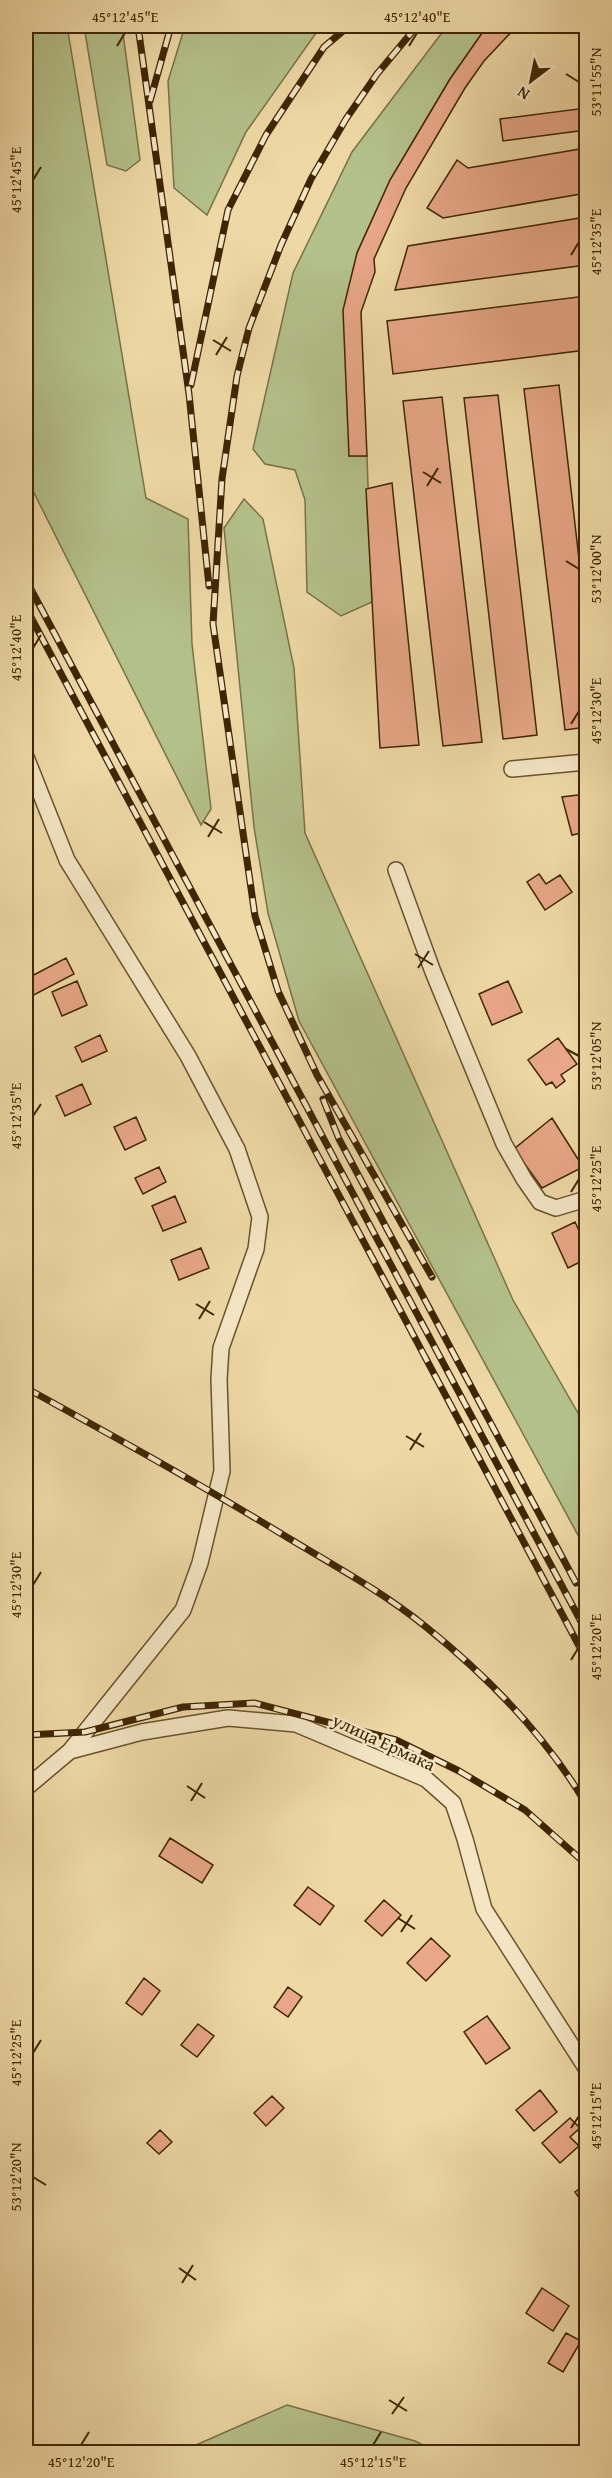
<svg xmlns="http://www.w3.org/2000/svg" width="612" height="2478" viewBox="0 0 612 2478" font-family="'Gentium Book Plus',serif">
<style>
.green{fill:#b4c08a;stroke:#797246;stroke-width:1.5}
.building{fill:#e8a788;stroke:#3e2503;stroke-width:1.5}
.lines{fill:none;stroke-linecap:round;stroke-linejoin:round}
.street-casing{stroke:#6a522c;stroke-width:18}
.street{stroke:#f4e6c5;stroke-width:15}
.rail-casing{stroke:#3e2503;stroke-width:7}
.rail{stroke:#f4e6c5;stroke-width:4.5;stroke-dasharray:14;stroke-linecap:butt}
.ticks{fill:none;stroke:#3e2503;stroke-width:2}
.labels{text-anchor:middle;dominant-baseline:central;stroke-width:5;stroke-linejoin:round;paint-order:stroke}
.street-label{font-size:18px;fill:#3e2503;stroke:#f4e6c5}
.neatline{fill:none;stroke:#3e2503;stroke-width:2}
.ticks-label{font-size:15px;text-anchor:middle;fill:#3e2503}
</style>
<rect width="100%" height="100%" fill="#eed9a6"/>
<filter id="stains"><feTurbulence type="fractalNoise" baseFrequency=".00333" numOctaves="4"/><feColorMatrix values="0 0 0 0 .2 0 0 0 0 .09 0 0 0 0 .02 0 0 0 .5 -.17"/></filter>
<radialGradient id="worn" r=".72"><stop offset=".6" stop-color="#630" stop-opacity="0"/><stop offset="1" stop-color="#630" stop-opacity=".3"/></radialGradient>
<path class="green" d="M26 26H67L146 498 188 519 192 644 211 809 201 825 26 477Z
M84 26H122L140 160 126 171 107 165Z
M185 26H321L246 132 207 215 174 188 168 81Z
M447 26H487L450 79 390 180 357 253 349 456H367L372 602 341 616 307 592 305 500 295 470 265 464 253 449 293 273 352 152Z
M244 499 263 519 294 668 305 833 513 1300 586 1427V1550L299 1021 268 913 254 827 224 528Z
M287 2405 415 2441 437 2452H180Z"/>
<path class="building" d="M487 26H517L484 61 465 88 406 188 374 259 375 272 361 312 367 456H349L343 310 357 253 390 180 450 79Z
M586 108V130L503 141 500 119Z
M586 148V193L443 218 427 208 457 160 468 168Z
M586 217V265L395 290 408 246Z
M586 296V350L393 374 387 321Z
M559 385 586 620V727L565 730 524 389Z
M498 395 537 735 503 739 464 398Z
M442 397 482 742 443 746 403 401Z
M392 483 419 745 380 748 366 489Z
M586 794V832L572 835 562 797Z
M539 874 546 884 560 875 572 892 545 910 527 882Z
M66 958 74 974 26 999V979Z
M77 981 87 1005 62 1016 52 992Z
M508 981 522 1012 492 1025 479 994Z
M100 1035 107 1051 82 1062 75 1047Z
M558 1038 577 1064 561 1075 565 1081 556 1088 552 1082 546 1085 528 1060Z
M82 1084 91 1104 65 1116 56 1096Z
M136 1117 146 1140 125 1150 114 1127Z
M552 1118 583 1167 542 1188 514 1149Z
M159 1167 166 1182 143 1194 135 1178Z
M175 1196 186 1222 163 1231 152 1206Z
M575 1222 582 1237 586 1235V1259L568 1268 552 1233Z
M201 1248 209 1268 179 1280 171 1260Z
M170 1838 213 1865 202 1883 159 1856Z
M308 1887 334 1906 320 1925 294 1905Z
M384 1900 401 1915 382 1936 365 1921Z
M431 1938 450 1956 426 1981 407 1963Z
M144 1978 160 1991 142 2015 126 2003Z
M288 1987 302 1997 288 2017 274 2007Z
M487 2016 510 2048 486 2064 464 2032Z
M198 2024 214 2036 197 2057 181 2045Z
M540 2090 557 2112 534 2131 516 2110Z
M272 2096 284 2108 266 2126 254 2113Z
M570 2118 580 2128 570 2137 579 2146 560 2163 542 2143Z
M160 2130 172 2142 159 2154 147 2143Z
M586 2184V2208L575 2192Z
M542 2288 569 2306 553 2331 526 2313Z
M566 2333 581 2341 563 2372 548 2363Z"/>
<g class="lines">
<defs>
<path id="street" d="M26 757 67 860 188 1056 237 1149 260 1217 256 1249 221 1348 219 1379 222 1471 200 1563 183 1610 70 1751 26 1788
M512 769 586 762
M396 870 433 972 504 1144 524 1179 540 1202 556 1208 586 1199
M70 1751 142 1732 228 1718 296 1724 426 1779 453 1803 465 1839 484 1909 586 2068"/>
</defs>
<use href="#street" class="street-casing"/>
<use href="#street" class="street"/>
<defs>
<path id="rail" d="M138 26 189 394 209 586
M417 26 377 74 346 119 311 179 281 245 249 328 237 376 222 479 213 624 255 916 278 991 317 1075 432 1277
M150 101 171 26
M191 385 228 210 266 135 324 47 349 26
M26 580 586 1631
M26 608 586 1659
M323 1099 339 1139 576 1583
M26 1388C113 1436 200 1484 285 1536 333 1565 383 1592 426 1627 487 1676 546 1736 586 1804
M26 1735 85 1732 183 1707 254 1703 396 1740 459 1771 525 1810 586 1864"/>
</defs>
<use href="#rail" class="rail-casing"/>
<use href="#rail" class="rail"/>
</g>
<path class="ticks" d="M117 46 125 33M409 46 417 33M566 74 579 82M33 180 41 167M571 255 579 242M213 340 231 351M216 355 227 337M423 472 441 483M427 486 438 468M566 561 579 569M33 648 41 635M571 724 579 711M204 822 222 833M208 837 219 819M415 954 433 965M418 968 429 951M566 1049 579 1056M33 1116 41 1104M571 1192 579 1179M196 1304 214 1315M199 1319 210 1301M406 1436 424 1447M410 1450 421 1433M33 1585 41 1572M571 1660 579 1647M187 1786 205 1798M191 1801 202 1783M398 1918 415 1929M401 1932 412 1915M33 2053 41 2040M571 2128 579 2116M33 2177 46 2185M179 2268 196 2280M182 2283 193 2265M389 2400 407 2411M392 2414 404 2397M81 2445 89 2432M373 2445 381 2432"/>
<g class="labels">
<g class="street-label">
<text transform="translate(384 1742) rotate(25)">улица Ермака</text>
</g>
</g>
<rect width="612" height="2478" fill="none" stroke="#eed9a6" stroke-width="66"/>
<g transform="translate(531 81) rotate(212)" stroke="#f4e6c5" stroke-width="4.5" paint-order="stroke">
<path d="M0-4.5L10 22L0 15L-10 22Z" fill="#3e2503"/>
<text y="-9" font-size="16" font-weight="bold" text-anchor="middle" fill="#3e2503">N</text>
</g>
<rect x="33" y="33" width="546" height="2412" class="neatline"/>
<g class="ticks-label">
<text x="125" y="22">45°12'45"E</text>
<text x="417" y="22">45°12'40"E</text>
<text transform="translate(596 82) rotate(-90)" y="5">53°11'55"N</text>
<text transform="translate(16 180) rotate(-90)" y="5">45°12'45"E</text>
<text transform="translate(596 242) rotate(-90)" y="5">45°12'35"E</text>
<text transform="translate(596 569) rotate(-90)" y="5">53°12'00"N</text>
<text transform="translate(16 648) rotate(-90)" y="5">45°12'40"E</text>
<text transform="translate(596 711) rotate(-90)" y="5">45°12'30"E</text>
<text transform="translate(596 1056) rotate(-90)" y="5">53°12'05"N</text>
<text transform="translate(16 1116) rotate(-90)" y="5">45°12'35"E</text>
<text transform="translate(596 1179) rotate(-90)" y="5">45°12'25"E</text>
<text transform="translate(16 1585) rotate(-90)" y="5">45°12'30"E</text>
<text transform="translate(596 1647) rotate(-90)" y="5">45°12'20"E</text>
<text transform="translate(16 2053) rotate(-90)" y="5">45°12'25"E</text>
<text transform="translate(596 2116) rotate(-90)" y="5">45°12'15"E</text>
<text transform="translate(16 2177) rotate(-90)" y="5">53°12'20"N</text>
<text x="81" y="2467">45°12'20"E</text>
<text x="373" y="2467">45°12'15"E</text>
</g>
<rect width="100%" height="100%" filter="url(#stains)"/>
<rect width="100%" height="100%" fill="url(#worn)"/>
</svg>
